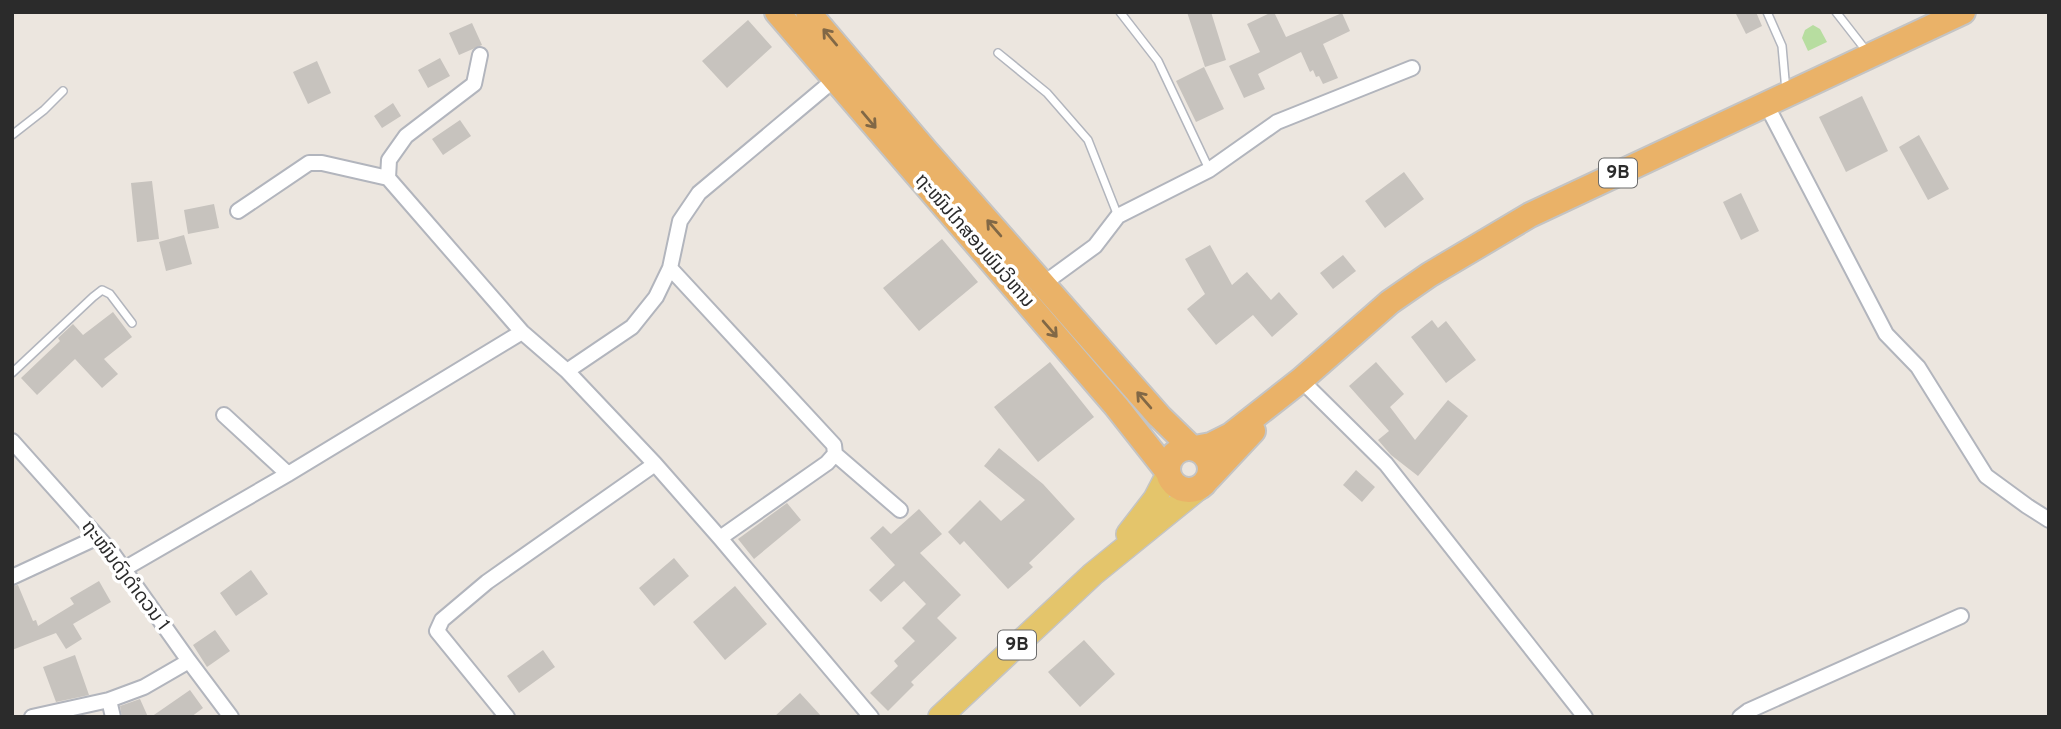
<svg xmlns="http://www.w3.org/2000/svg" width="2061" height="729" viewBox="0 0 2061 729" font-family="Overpass,'Noto Sans Lao',sans-serif">
<style>
.green{fill:#b7dda0}
.building{fill:#c7c3be}
.lines{fill:none;stroke-linecap:round;stroke-linejoin:round}
.service-casing{stroke:#b2b5bd;stroke-width:10}
.minor-casing{stroke:#b2b5bd;stroke-width:18}
.primary-casing{stroke:#c4c4c4;stroke-width:26}
.trunk-casing{stroke:#c4c4c4;stroke-width:28}
.service{stroke:#fff;stroke-width:7}
.minor{stroke:#fff;stroke-width:14}
.primary{stroke:#e4c56b;stroke-width:23}
.trunk{stroke:#eab268;stroke-width:24}
.oneway{stroke:#816846}
.labels{text-anchor:middle;dominant-baseline:central;stroke-width:7;stroke-linejoin:round;paint-order:stroke}
.shield{fill:#fff;stroke:#6b6b6b;stroke-width:2}
.shield-label{font-size:18px;font-weight:bold;fill:#2b2b2b}
.street-label{font-size:19px;fill:#2b2b2b;stroke:#fff}
</style>
<rect width="100%" height="100%" fill="#ece6df"/>
<path class="green" d="M1813 25 1820 29 1827 42 1808 51 1802 38 1805 30Z"/>
<path class="building" d="M1187 12H1211L1226 60 1205 67Z
M1272 12H1274L1286 37 1342 13 1350 31 1323 44 1338 78 1323 84 1319 76 1316 77 1313 70 1310 72 1301 52 1258 74 1265 89 1244 98 1229 66 1260 52 1247 24Z
M1735 12H1756L1762 26 1746 34Z
M748 20 772 47 727 88 702 61Z
M472 23 482 45 459 55 449 33Z
M440 58 450 76 428 88 418 70Z
M317 61 331 93 308 104 293 72Z
M1204 67 1224 109 1196 122 1176 81Z
M1862 96 1888 151 1846 172 1819 117Z
M393 103 401 116 382 128 374 116Z
M460 120 471 136 443 155 432 139Z
M1919 135 1949 189 1928 200 1899 147Z
M1404 172 1424 199 1385 228 1365 201Z
M152 181 159 239 137 242 131 183Z
M1741 193 1759 231 1741 240 1723 202Z
M214 204 219 228 188 234 184 210Z
M184 235 192 264 166 271 159 242Z
M942 239 978 282 919 331 883 288Z
M1210 245 1232 285 1247 272 1271 300 1279 292 1298 314 1272 337 1253 315 1216 345 1187 309 1205 294 1185 259Z
M1343 255 1356 271 1333 289 1320 273Z
M113 312 132 337 104 359 118 374 102 388 75 359 37 395 21 378 60 341 58 338 73 324 83 335Z
M1432 320 1438 328 1446 321 1476 360 1446 383 1411 337Z
M1050 362 1094 417 1038 462 994 407Z
M1376 362 1404 394 1390 407 1415 440 1448 400 1468 416 1418 476 1391 455 1378 440 1389 431 1349 386Z
M999 448 1043 484 1075 519 1029 563 1033 567 1008 589 964 541 960 545 948 532 980 500 1001 521 1025 500 984 466Z
M1356 470 1375 487 1362 502 1343 485Z
M787 503 801 520 754 559 738 539Z
M919 509 942 534 920 553 961 595 937 618 957 638 911 682 914 685 888 711 870 693 898 666 894 661 915 641 902 628 926 604 904 581 881 602 869 590 895 565 870 538 883 526 891 534Z
M674 558 689 576 654 606 639 588Z
M251 570 268 594 236 616 220 593Z
M99 581 111 602 73 624 82 639 66 649 56 633 12 650V586L18 585 33 621 36 620 38 626 74 604 70 598Z
M735 586 767 624 725 660 693 622Z
M215 630 230 651 207 667 193 645Z
M1084 640 1115 674 1080 707 1048 672Z
M543 650 555 667 519 693 507 676Z
M75 655 89 695 56 702 43 667Z
M190 690 203 708 191 717H151Z
M800 693 822 717H774Z
M140 699 148 717H122L120 706Z"/>
<g class="lines">
<defs>
<path id="service" d="M1120 12 1158 61 1209 169
M1767 12 1782 46 1786 91
M1836 12 1868 53
M998 53 1047 93 1088 140 1118 216
M12 135 44 110 63 91
M12 373 93 297 102 290 110 294 132 323"/>
<path id="minor" d="M1766 104 1886 334 1918 367 1986 476 2027 506 2049 520
M388 178 389 160 406 136 474 84 480 55
M238 211 309 163H322L388 178 522 332 567 371 655 464 720 538 871 717
M670 268 834 445 835 454 827 463 720 538
M1043 284 1095 246 1118 216 1209 170 1277 122 1412 68
M567 371 632 327 656 297 670 268 680 221 699 193 835 79
M1301 380 1386 464 1585 717
M224 415 288 474
M12 441 113 554 189 661 231 717
M835 454 900 510
M124 569 288 474 522 332
M12 577 98 537
M109 700 113 717
M32 717 109 700 144 687 189 661
M507 717 437 631 442 620 487 582 655 464
M1740 717 1748 711 1961 616"/>
<path id="primary" d="M1128 534 1155 499 1168 474
M940 717 1093 574 1199 488"/>
<path id="trunk" d="M777 12 1116 406 1168 472
M808 12 926 151 1159 416 1192 448
M1168 469a21 21 0 1 1 42 0a21 21 0 1 1-42 0Z
M1195 448 1211 445 1231 435 1301 380 1390 302 1429 275 1530 215 1963 12
M1208 479 1253 431"/>
</defs>
<use href="#service" class="service-casing"/>
<use href="#minor" class="minor-casing"/>
<use href="#primary" class="primary-casing"/>
<use href="#trunk" class="trunk-casing"/>
<use href="#service" class="service"/>
<use href="#minor" class="minor"/>
<use href="#primary" class="primary"/>
<use href="#trunk" class="trunk"/>
</g>
<defs><path id="oneway-shaft" d="M-6 0H5M1.5-3L5.5 0L1.5 3" fill="none" stroke-width="1.6" stroke-linecap="round" stroke-linejoin="round" transform="scale(1.75)"/></defs>
<g class="oneway">
<use href="#oneway-shaft" transform="translate(830 37) rotate(-130)"/>
<use href="#oneway-shaft" transform="translate(869 120) rotate(50)"/>
<use href="#oneway-shaft" transform="translate(994 228) rotate(-131)"/>
<use href="#oneway-shaft" transform="translate(1050 329) rotate(49)"/>
<use href="#oneway-shaft" transform="translate(1144 400) rotate(-131)"/>
</g>
<g class="labels">
<g class="shield">
<rect x="1599" y="158.5" width="38" height="29" rx="5"/>
<rect x="998" y="630.5" width="38" height="29" rx="5"/>
</g>
<g class="shield-label">
<text x="1618" y="173">9B</text>
<text x="1017" y="645">9B</text>
</g>
<g class="street-label">
<text transform="translate(974 241) rotate(49)">ຖະໜົນໄກສອນພົມວິຫານ</text>
<text transform="translate(125 576) rotate(53)">ຖະໜົນດົງດຳດວນ 1</text>
</g>
</g>
<rect width="2061" height="729" fill="none" stroke="#2b2b2b" stroke-width="28"/>
</svg>
